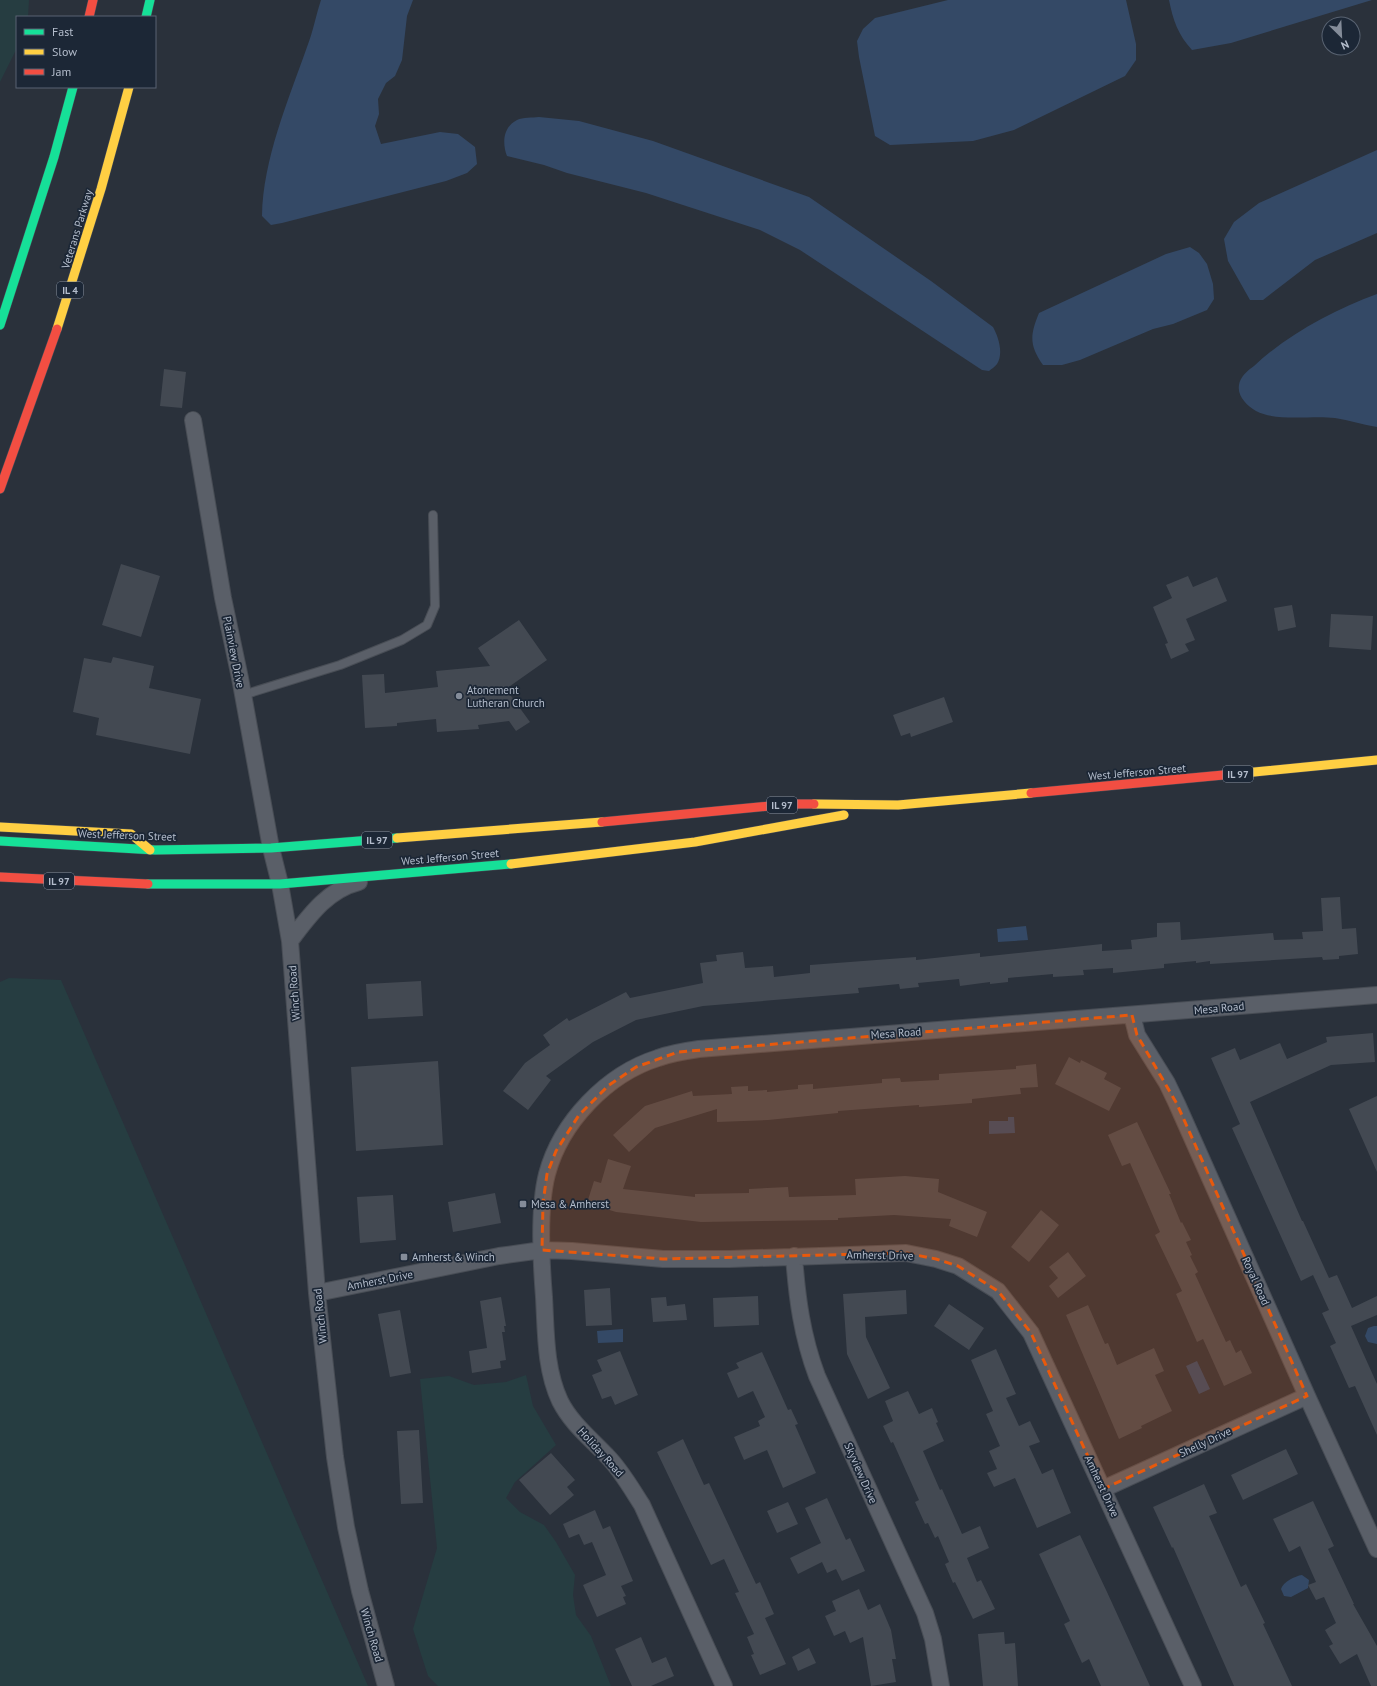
<svg xmlns="http://www.w3.org/2000/svg" width="1377" height="1686" viewBox="0 0 1377 1686" font-family="'PT Sans',sans-serif">
<style>
.green{fill:#263d41}
.water{fill:#344966}
.building{fill:#434952}
.lines{fill:none;stroke-linecap:round;stroke-linejoin:round}
.lane-casing{stroke:#484d55;stroke-width:10}
.street-casing{stroke:#484d55;stroke-width:18}
.fast-casing{stroke:#484d57;stroke-width:10}
.slow-casing{stroke:#484d57;stroke-width:10}
.jam-casing{stroke:#484d57;stroke-width:10}
.lane{stroke:#5a5f68;stroke-width:8}
.street{stroke:#5a5f68;stroke-width:16}
.fast{stroke:#16e098;stroke-width:9}
.slow{stroke:#ffcf43;stroke-width:9}
.jam{stroke:#f24e42;stroke-width:9}
.marked{fill:#e8590c;fill-opacity:0.2;stroke:#e8590c;stroke-width:3;stroke-dasharray:8 5;stroke-linejoin:round}
.poi-dot{fill:#848c99;stroke:#1c2736;stroke-width:1.5}
.labels{text-anchor:middle;dominant-baseline:central;stroke-width:3.5;stroke-linejoin:round;paint-order:stroke}
.shield{fill:#1c2736;stroke:#86909f;stroke-width:1}
.shield-label{font-size:10px;font-weight:bold;fill:#b4bdcc}
.street-label{font-size:11px;fill:#b4bdcc;stroke:#1c2736}
.poi-label{font-size:11px;fill:#b4bdcc;stroke:#1c2736;text-anchor:start}
</style>
<rect width="100%" height="100%" fill="#2a313b"/>
<path class="green" d="M0 0H29L28 17H17V48L0 82Z
M9 978 61 980 368 1686H0V982Z
M526 1375 533 1406 556 1445 515 1482 506 1498 520 1512 544 1525 556 1542 575 1575 573 1595 576 1615 591 1636 611 1686H438L428 1676 413 1629 437 1548 420 1379 449 1376 474 1385 506 1382Z"/>
<path class="water" d="M321 0H413L407 16 402 60 395 76 386 83 378 99 379 114 375 126 381 144 440 132 458 134 475 147 477 164 467 173 446 181 282 223 271 225 262 216C263 159 288 101 307 47 313 32 316 15 321 0Z
M948 0H1126L1136 44V60L1125 76 1014 130 973 141 890 145 875 136 859 57 857 41 863 29 875 18Z
M1169 0H1372L1231 43 1192 50C1178 35 1173 20 1169 0Z
M539 117 579 121 653 141 809 197 931 281 993 327C998 336 1004 353 997 364 995 367 991 369 989 371L982 370 800 250 760 230 646 193 567 173 544 165 507 156C502 143 503 127 517 120 523 117 532 118 539 117Z
M1377 150V233L1315 260 1263 300H1250L1228 261 1224 239 1234 222 1259 203Z
M1190 247 1199 253 1207 264 1213 284 1214 299 1207 310 1173 324 1153 329 1080 360 1062 365H1043C1029 345 1030 335 1039 313L1166 254Z
M1377 294V427C1363 425 1349 420 1335 418 1312 415 1277 422 1256 411 1247 406 1237 396 1239 385 1240 377 1248 370 1254 366 1288 334 1334 310 1377 294Z
M1026 926 1028 940 998 942 997 929Z
M1008 1117H1014L1015 1133 989 1134V1121H1008Z
M1374 1326H1377V1344L1368 1342 1365 1336 1368 1328Z
M623 1329V1342L598 1343 597 1331Z
M1197 1361 1210 1389 1199 1394 1186 1366Z
M1302 1575 1309 1580 1308 1588 1291 1597 1284 1596 1281 1589C1283 1582 1295 1576 1302 1575Z"/>
<path class="building" d="M164 369 186 372 182 408 160 406Z
M121 564 160 576 141 637 102 625Z
M1188 576 1193 587 1217 577 1227 601 1186 619 1195 640 1185 644 1189 651 1171 659 1165 644 1168 643 1153 607 1172 598 1166 585Z
M1292 605 1296 627 1278 631 1274 608Z
M1331 614 1373 616 1371 650 1329 647Z
M519 620 547 660 506 689 530 722 516 731 509 721 478 725 479 729 437 732 436 719 397 723V726L365 728 362 675 384 674 385 693 438 687 436 671 490 666 478 648Z
M113 657 154 666 149 688 201 699 190 754 96 735 99 718 73 712 84 658 111 663Z
M944 697 953 722 911 737 910 733 901 736 893 715Z
M1340 897 1342 929 1356 928 1358 954 1339 956V959L1323 960 1322 957 1210 964V961L1196 963V961L1164 964V968L1113 973V968L1083 970 1084 975 1053 977V974L1008 978V982L990 984V982L960 986 959 979 918 983 919 987 900 989 899 984 858 988 859 993 703 1006 636 1020 593 1042 546 1076 551 1080 528 1110 503 1091 525 1063 550 1045 543 1035 567 1018 569 1021 626 992 630 998 703 983 700 963 717 961 716 955 743 952 745 968 773 966 774 977 810 973V965L916 957V960L980 953V957L1102 944V951L1132 949 1131 940 1157 937V923L1180 922 1181 940 1273 933 1274 940 1303 939 1302 932 1323 931 1321 898Z
M421 981 423 1016 368 1019 366 984Z
M1373 1033 1375 1062 1331 1065 1250 1102 1302 1221H1303L1329 1278 1337 1275 1352 1308 1377 1296V1315L1351 1326 1377 1384V1435L1355 1386 1349 1388 1330 1346 1336 1343 1322 1313 1329 1310 1313 1275 1301 1281 1232 1128 1240 1124 1211 1058 1235 1048 1240 1060 1280 1043 1287 1059 1327 1042 1326 1037Z
M1069 1057 1080 1063 1081 1060 1107 1073 1104 1079 1121 1088 1109 1111 1055 1084Z
M438 1061 443 1145 356 1151 351 1067Z
M1036 1064 1038 1087 1020 1088 1021 1094 972 1099V1103L919 1107V1105L838 1111V1113L768 1120 717 1122V1109L655 1128 629 1152 613 1135 645 1106 692 1091 693 1096 732 1094 731 1087 748 1086V1091L767 1090V1092L798 1089V1085L813 1084V1089L882 1083V1079L900 1078 901 1082 939 1080V1074L1016 1069V1066Z
M1377 1096V1172L1349 1109Z
M1137 1122 1171 1194H1169L1181 1223 1182 1222 1191 1240 1186 1242 1192 1255 1190 1256 1198 1272 1195 1274 1226 1342 1230 1340 1236 1353 1241 1350 1252 1373 1224 1386 1203 1339 1197 1342 1176 1294 1182 1291 1155 1235 1160 1232 1130 1163 1122 1166 1108 1135Z
M608 1159 631 1166 623 1189 695 1197V1194L749 1193V1189L788 1187 789 1197 856 1195 855 1179 905 1176 939 1179 938 1192 987 1212 977 1237 949 1226 951 1219 894 1215 838 1218V1220L701 1222 616 1212 587 1203 594 1181 601 1183Z
M495 1193 501 1223 453 1232 448 1202Z
M393 1195 396 1240 360 1243 357 1197Z
M1041 1210 1059 1225 1029 1262 1011 1247Z
M1068 1252 1086 1276 1058 1298 1049 1286 1058 1278 1049 1267Z
M610 1288 612 1325 586 1326 584 1290Z
M906 1290 907 1314 865 1317 866 1337 890 1388 868 1399 847 1354 843 1294Z
M758 1296 759 1325 714 1327 713 1298Z
M501 1297 506 1326H504L505 1332H502L506 1360 500 1361 501 1368 472 1373 469 1351 487 1348 480 1301Z
M666 1297 667 1306 685 1304 687 1320 653 1322 651 1298Z
M949 1304 984 1328 969 1350 934 1326Z
M1088 1305 1105 1344 1108 1343 1117 1365 1154 1348 1164 1371 1155 1375 1172 1411 1141 1426 1142 1428 1119 1439 1066 1315Z
M400 1310 411 1373 390 1377 378 1314Z
M996 1349 1016 1394 1006 1398 1019 1426 1030 1421 1040 1442 1029 1446 1042 1474 1053 1469 1071 1513 1037 1528 1015 1478 994 1487 987 1473 997 1469 989 1451 1000 1446 986 1414 993 1411 971 1360Z
M620 1351 638 1395 615 1405 611 1396 602 1399 592 1375 602 1371 597 1360Z
M762 1352 788 1410 791 1409 798 1424 795 1425 816 1473 783 1488 767 1450 744 1460 734 1437 760 1426 758 1421 765 1417 753 1391 738 1398 727 1373 739 1368 736 1363Z
M908 1391 919 1414 932 1408 938 1422 936 1423 944 1441 923 1451 940 1490 942 1489 962 1534 980 1526 989 1548 967 1558 977 1582 981 1580 995 1609 973 1619 955 1582 953 1583 945 1564 949 1562 938 1536 935 1538 928 1523 925 1524 915 1502 919 1500 893 1442 891 1443 883 1426 893 1421 885 1401Z
M419 1430 423 1503 401 1504 397 1431Z
M683 1439 704 1485 709 1483 756 1584 760 1582 774 1614 765 1618 786 1664 760 1675 751 1655 754 1654 747 1637 754 1634 735 1593 739 1592 724 1559 711 1565 657 1452Z
M1286 1449 1298 1474 1243 1500 1231 1475Z
M551 1453 575 1480 567 1487 574 1495 550 1515 519 1480Z
M1204 1484 1217 1513 1209 1516 1241 1587 1246 1584 1265 1623 1263 1624 1292 1686H1234L1173 1547 1172 1548 1153 1507Z
M827 1498 846 1540 850 1538 865 1571 842 1581 836 1569 827 1573 822 1562 798 1574 790 1558 821 1543 805 1508Z
M1313 1501 1334 1546 1328 1549 1354 1604H1353L1377 1646V1686H1371L1357 1654 1340 1664 1329 1646 1333 1644 1325 1630 1336 1623 1324 1597 1316 1600 1308 1585 1316 1582 1300 1546 1289 1552 1273 1519Z
M788 1502 798 1524 777 1533 767 1511Z
M595 1510 603 1529 610 1526 633 1581 621 1586 626 1596 623 1597 626 1604 597 1617 583 1585 606 1575 592 1542 584 1545 579 1534 569 1538 563 1524Z
M1080 1535 1107 1592 1150 1686H1101L1089 1659 1082 1663 1064 1624 1070 1621 1039 1554Z
M859 1589 868 1610 880 1604 891 1630 896 1659H892L896 1682 871 1686 863 1637 850 1643 845 1631 834 1636 825 1616 836 1611 832 1601Z
M1004 1632 1005 1644 1015 1643 1018 1686H983L978 1634Z
M641 1637 652 1663 666 1657 674 1676 651 1686H632L615 1649Z
M809 1648 816 1663 798 1671 792 1657Z"/>
<g class="lines">
<defs>
<path id="lane" d="M243 695 340 665 402 640 427 625 435 606 433 515"/>
<path id="street" d="M193 420 223 598 240 678 271 848 280 884 290 941 317 1293 335 1457 346 1527 360 1591 386 1686
M290 941C309 916 327 890 359 882
M1132 1015 1137 1035 1167 1083 1177 1104 1307 1396 1377 1549
M794 1256C797 1298 802 1336 817 1376L925 1613 933 1639 941 1686
M317 1293 499 1256 542 1250 572 1251 663 1259H730L906 1253 936 1259 958 1266 998 1291 1031 1333 1193 1686
M1103 1489 1307 1396
M724 1686 642 1505C631 1488 621 1470 607 1456 590 1438 571 1423 560 1401 545 1369 546 1332 544 1297 541 1260 538 1209 547 1174 561 1122 607 1074 658 1058 671 1053 685 1051 699 1049L1377 995"/>
<path id="fast" d="M146 17 150 0
M0 325 54 157 73 87
M0 841 155 850 271 848 397 838
M148 884H280L511 864"/>
<path id="slow" d="M57 329 101 189 129 87
M1234 774 1377 760
M814 804 898 805 1031 793
M0 827 131 834 150 850
M397 838 602 822
M511 864 695 842 844 815"/>
<path id="jam" d="M89 17 93 0
M0 489 57 329
M1031 793 1234 774
M602 822 791 804H814
M0 877 148 884"/>
</defs>
<use href="#lane" class="lane-casing"/>
<use href="#street" class="street-casing"/>
<use href="#fast" class="fast-casing"/>
<use href="#slow" class="slow-casing"/>
<use href="#jam" class="jam-casing"/>
<use href="#lane" class="lane"/>
<use href="#street" class="street"/>
<use href="#fast" class="fast"/>
<use href="#slow" class="slow"/>
<use href="#jam" class="jam"/>
</g>
<path class="marked" d="M1132 1015 1137 1035 1177 1104 1307 1396 1103 1489 1031 1333 998 1291 958 1266 936 1259 906 1253 663 1259 542 1250 543 1203 547 1174 556 1151 579 1115 609 1085 636 1067 678 1052Z"/>
<g class="poi-dot">
<circle cx="459" cy="696" r="4"/>
<rect x="519" y="1200" width="8" height="8" rx="2"/>
<rect x="400" y="1253" width="8" height="8" rx="2"/>
</g>
<g class="labels">
<g class="shield">
<rect x="57" y="282" width="26" height="16" rx="3"/>
<rect x="1223" y="766" width="30" height="16" rx="3"/>
<rect x="767" y="797" width="30" height="16" rx="3"/>
<rect x="362" y="832" width="30" height="16" rx="3"/>
<rect x="44" y="873" width="30" height="16" rx="3"/>
</g>
<g class="shield-label">
<text x="70" y="290">IL 4</text>
<text x="1238" y="774">IL 97</text>
<text x="782" y="805">IL 97</text>
<text x="377" y="840">IL 97</text>
<text x="59" y="881">IL 97</text>
</g>
<g class="street-label">
<text transform="translate(77 229) rotate(-73)">Veterans Parkway</text>
<text transform="translate(234 652) rotate(79)">Plainview Drive</text>
<text transform="translate(1137 772) rotate(-5)">West Jefferson Street</text>
<text transform="translate(127 835) rotate(2)">West Jefferson Street</text>
<text transform="translate(450 857) rotate(-5)">West Jefferson Street</text>
<text transform="translate(294 993) rotate(-94)">Winch Road</text>
<text transform="translate(1219 1008) rotate(-5)">Mesa Road</text>
<text transform="translate(896 1033) rotate(-4)">Mesa Road</text>
<text transform="translate(880 1255) rotate(1)">Amherst Drive</text>
<text transform="translate(380 1280) rotate(-11)">Amherst Drive</text>
<text transform="translate(1256 1281) rotate(66)">Royal Road</text>
<text transform="translate(320 1316) rotate(-96)">Winch Road</text>
<text transform="translate(1205 1442) rotate(-25)">Shelly Drive</text>
<text transform="translate(601 1452) rotate(48)">Holiday Road</text>
<text transform="translate(861 1473) rotate(66)">Skyview Drive</text>
<text transform="translate(1102 1486) rotate(65)">Amherst Drive</text>
<text transform="translate(372 1635) rotate(74)">Winch Road</text>
</g>
<g class="poi-label">
<text x="467" y="690">Atonement<tspan x="467" dy="13">Lutheran Church</tspan></text>
<text x="531" y="1204">Mesa &amp; Amherst</text>
<text x="412" y="1257">Amherst &amp; Winch</text>
</g>
</g>
<rect x="16" y="16" width="140" height="72" fill="#1c2736" stroke="#596372"/>
<rect x="24" y="29" width="20" height="6" fill="#16e098" stroke="#596372"/>
<text x="52" y="36" font-size="12" fill="#b4bdcc">Fast</text>
<rect x="24" y="49" width="20" height="6" fill="#ffcf43" stroke="#596372"/>
<text x="52" y="56" font-size="12" fill="#b4bdcc">Slow</text>
<rect x="24" y="69" width="20" height="6" fill="#f24e42" stroke="#596372"/>
<text x="52" y="76" font-size="12" fill="#b4bdcc">Jam</text>
<g transform="translate(1341 36) rotate(156)"><circle r="19" fill="#1c2736" stroke="#596372"/>
<path d="M0-3L7 15L0 10L-7 15Z" fill="#848c99"/>
<text y="-6" font-size="11" font-weight="bold" text-anchor="middle" fill="#b4bdcc">N</text>
</g>
</svg>
